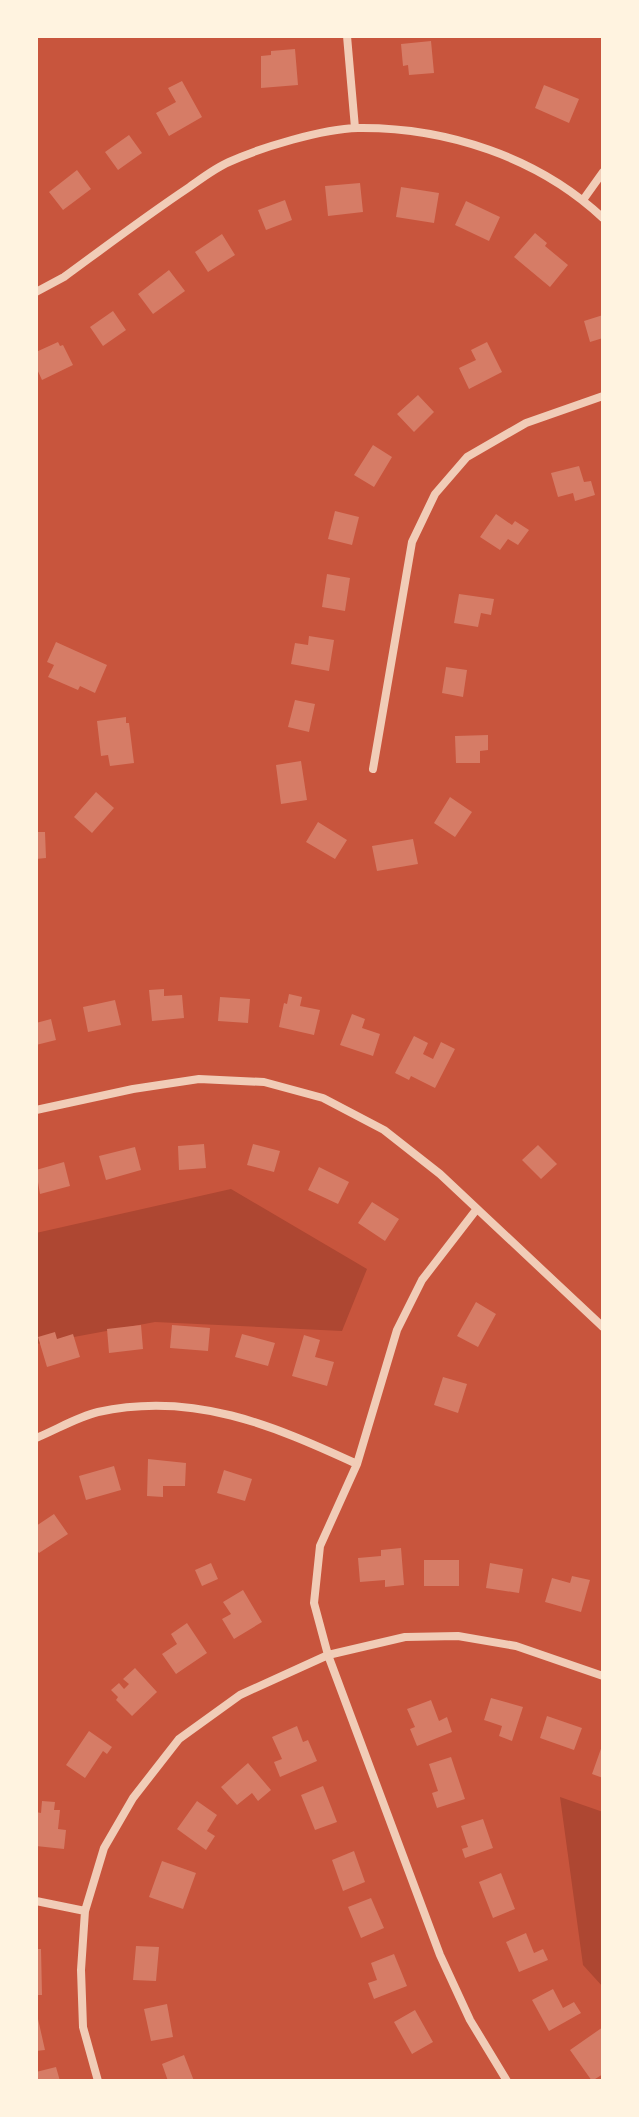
<svg xmlns="http://www.w3.org/2000/svg" width="639" height="2117" viewBox="0 0 639 2117" font-family="Figtree,sans-serif">
<style>
.green{fill:#ae4732}
.building{fill:#d67c66}
.lines{fill:none;stroke-linecap:round;stroke-linejoin:round}
.minor{stroke:#f1ccb7;stroke-width:8}
</style>
<rect width="100%" height="100%" fill="#c8553d"/>
<path class="green" d="M231 1189 367 1269 342 1331 155 1322 36 1344V1233Z
M560 1797 603 1812V1987L583 1965Z"/>
<path class="building" d="M431 41 434 73 409 75 408 65 403 66 401 44Z
M295 49 298 85 261 88V56L271 55V51Z
M182 81 202 117 169 136 156 113 176 102 168 88Z
M544 85 579 99 569 123 535 108Z
M129 135 142 153 118 170 105 152Z
M77 170 91 189 63 210 49 192Z
M360 183 363 212 328 216 325 186Z
M401 187 439 193 434 223 396 217Z
M285 200 292 220 266 230 258 210Z
M466 201 500 217 489 241 455 225Z
M535 233 547 243 545 246 568 265 550 287 514 257Z
M222 234 235 255 208 272 195 252Z
M169 270 185 291 153 314 138 294Z
M113 311 126 330 103 346 90 327Z
M603 315V338L590 342 584 321Z
M58 342 60 346 63 345 73 365 42 380 36 367V352Z
M487 342 502 372 469 389 459 368 476 360 471 350Z
M418 395 434 412 414 432 397 414Z
M373 445 392 457 374 487 354 475Z
M579 466 584 482 591 481 595 495 575 501 573 493 558 497 551 473Z
M335 511 359 517 352 545 328 539Z
M496 514 512 525 515 521 529 530 518 545 508 539 500 550 480 537Z
M327 574 350 578 345 611 322 607Z
M459 594 494 599 491 615 481 613 478 627 454 623Z
M309 636 334 640 329 671 291 664 295 643 308 645Z
M56 642 107 665 95 693 80 686 78 690 48 677 54 665 47 662Z
M446 667 467 670 463 697 442 693Z
M295 700 315 704 309 732 288 727Z
M126 717V723H129L134 763 110 766 108 755 101 756 97 721Z
M488 735V750L480 751V763H456L455 736Z
M301 761 307 800 281 804 276 765Z
M96 792 114 808 92 833 74 817Z
M450 797 472 812 455 837 434 823Z
M318 822 347 840 335 859 306 842Z
M36 832H45L46 858 36 859Z
M413 839 418 864 377 871 372 846Z
M164 989V996L182 995 184 1018 152 1021 149 990Z
M289 994 302 997 300 1006 320 1010 314 1035 279 1027 284 1003 287 1004Z
M220 997 250 999 248 1023 218 1021Z
M115 1000 121 1025 88 1032 83 1007Z
M352 1014 365 1019 362 1028 380 1034 373 1056 340 1045Z
M51 1019 56 1040 36 1045V1023Z
M414 1036 428 1043 423 1054 433 1059 441 1042 455 1049 435 1088 411 1076 409 1080 395 1073Z
M204 1144 206 1168 179 1170 178 1146Z
M253 1144 280 1151 274 1172 247 1165Z
M538 1145 557 1164 541 1179 522 1160Z
M135 1147 141 1170 106 1180 99 1156Z
M64 1162 70 1186 40 1194 36 1170Z
M319 1167 349 1182 338 1204 308 1190Z
M372 1202 399 1219 385 1241 358 1223Z
M476 1302 496 1314 478 1347 457 1336Z
M141 1325 143 1349 109 1353 107 1329Z
M172 1325 210 1328 208 1351 170 1348Z
M55 1332 57 1339 73 1334 80 1357 47 1367 38 1337Z
M242 1334 275 1343 268 1366 235 1357Z
M304 1335 320 1340 315 1357 334 1362 327 1386 292 1376Z
M443 1377 467 1384 458 1413 434 1405Z
M148 1459 186 1463 185 1486H163V1497L147 1496Z
M114 1466 121 1490 86 1500 79 1476Z
M224 1470 252 1479 245 1501 217 1493Z
M54 1514 68 1534 39 1553 36 1549V1526Z
M401 1548 404 1585 385 1587V1580L360 1582 358 1558 381 1556V1550Z
M424 1560H459V1586H424Z
M211 1563 218 1579 202 1586 195 1570Z
M490 1563 523 1569 519 1593 486 1588Z
M572 1576 590 1580 581 1612 545 1602 552 1578 570 1583Z
M243 1590 262 1622 234 1639 222 1619 231 1614 223 1602Z
M187 1623 207 1653 176 1674 162 1654 177 1644 171 1634Z
M135 1668 157 1692 132 1716 116 1700 118 1697 111 1690 119 1683 124 1689 129 1684 123 1679Z
M491 1698 523 1707 512 1741 499 1736 502 1726 484 1720Z
M431 1700 439 1721 447 1717 452 1732 417 1746 410 1729 415 1727 407 1709Z
M547 1716 582 1728 574 1750 540 1738Z
M297 1726 303 1742 308 1740 317 1761 280 1777 274 1762 282 1759 272 1737Z
M89 1731 112 1747 107 1754 103 1751 85 1778 66 1765Z
M603 1743V1778L592 1774Z
M451 1757 465 1799 437 1808 432 1793 438 1791 429 1764Z
M248 1763 271 1790 258 1801 252 1793 237 1805 221 1787Z
M323 1786 337 1822 315 1830 301 1795Z
M42 1801 55 1802 54 1810H60L58 1829 66 1830 64 1849 36 1846V1812L41 1813Z
M197 1801 217 1815 207 1831 215 1836 206 1850 177 1829Z
M483 1819 493 1848 465 1858 462 1849 468 1847 461 1826Z
M354 1851 365 1882 343 1891 332 1860Z
M162 1861 196 1873 183 1909 149 1897Z
M501 1873 515 1909 493 1918 479 1882Z
M371 1898 384 1928 361 1938 348 1907Z
M526 1933 534 1953 543 1949 548 1960 519 1972 506 1942Z
M136 1946 159 1947 156 1981 133 1980Z
M36 1949H41L42 1995H36Z
M394 1954 407 1986 374 1999 368 1983 377 1980 371 1963Z
M553 1989 563 2008 574 2002 581 2013 549 2031 532 2000Z
M167 2004 173 2037 151 2041 144 2009Z
M36 2010 45 2050 36 2051Z
M415 2010 433 2042 412 2054 394 2022Z
M603 2027V2074L592 2081 570 2050Z
M184 2055 194 2081H168L162 2064Z
M56 2067 60 2081H36V2072Z"/>
<g class="lines">
<path class="minor" d="M347 36 355 128
M583 200 603 172
M36 292 64 277C105 247 146 216 188 188 201 179 215 168 229 162 262 147 322 129 358 128 446 127 538 157 603 218
M373 769 412 542 435 494 467 457 526 423 603 396
M36 1110 133 1089 199 1079 264 1082 323 1098 384 1130 440 1174 603 1327
M476 1210 422 1280 397 1330 357 1464 320 1546 314 1603 328 1655 440 1955 470 2020 507 2081
M36 1438C56 1430 77 1417 98 1412 193 1391 272 1425 357 1464
M36 1901 85 1911
M98 2081 83 2027 81 1970 85 1911 104 1848 133 1798 179 1739 240 1695 328 1655 405 1637 458 1636 516 1646 603 1676"/>
</g>
<rect width="639" height="2117" fill="none" stroke="#fff3e0" stroke-width="76"/>
</svg>
